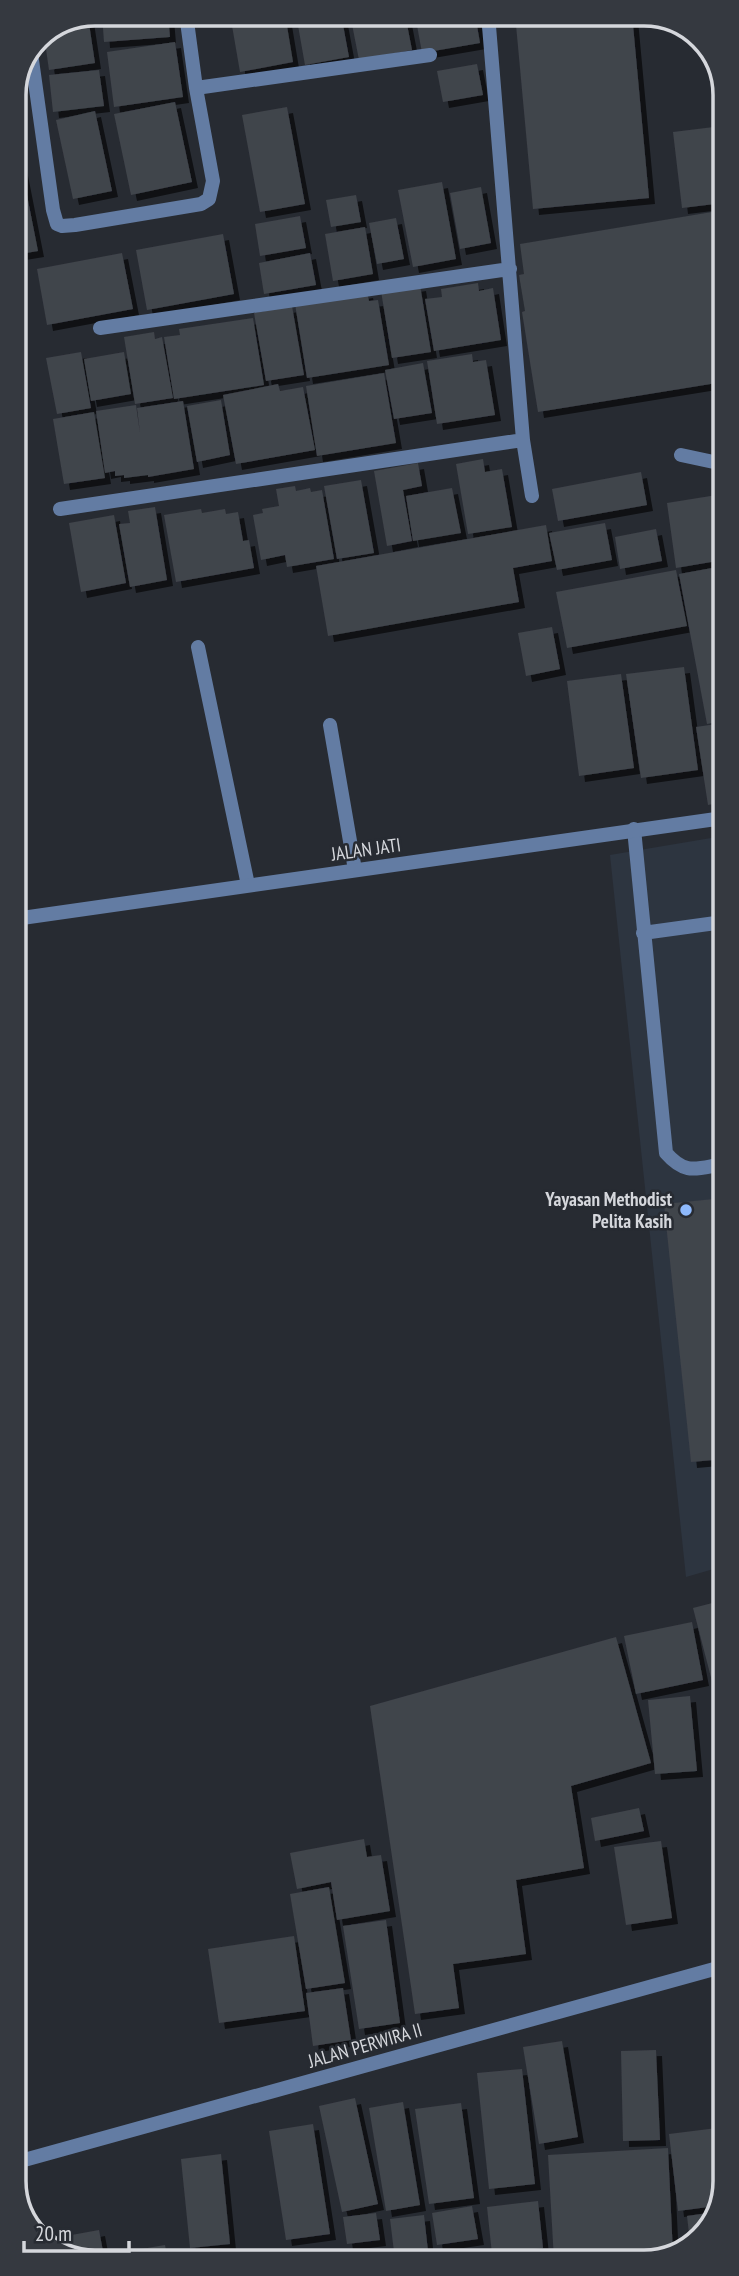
<svg xmlns="http://www.w3.org/2000/svg" width="739" height="2276" viewBox="0 0 739 2276" font-family="'PT Sans Narrow',sans-serif">
<style>
.built{fill:#2d3540}
.building{fill:#40444b;filter:url(#shadow)}
.lines{fill:none;stroke-linecap:round;stroke-linejoin:round}
.lane{stroke:#637ca3;stroke-width:14}
.street{stroke:#637ca3;stroke-width:14}
.poi-dot{fill:#8eb9fc;stroke:#272b32;stroke-width:2.5}
.labels{text-anchor:middle;dominant-baseline:central;stroke-width:5;stroke-linejoin:round;paint-order:stroke}
.street-label{font-size:19px;fill:#d5d7dc;stroke:#272b32}
.poi-label{font-size:19px;font-weight:bold;fill:#d5d7dc;stroke:#272b32;text-anchor:end}
.rim{fill:none;stroke:#d5d7dc;stroke-width:3.5}
</style>
<defs>
<filter id="shadow"><feDropShadow dx="6" dy="6" stdDeviation="0" flood-color="#0009"/></filter>
</defs>
<rect width="100%" height="100%" fill="#272b32"/>
<path class="built" d="M723 836 724 1566 686 1577 610 855Z"/>
<path class="building" d="M102 14H168L170 37 104 42Z
M230 14H285L293 62 240 72Z
M296 14H341L349 57 305 65Z
M350 14H405L412 50 359 60Z
M415 14H475L480 43 422 53Z
M515 14H632L649 198 533 209Z
M88 17 95 63 49 70 44 35Z
M175 42 183 97 114 107 107 52Z
M477 64 483 95 443 102 437 71Z
M99 70 104 106 53 112 49 75Z
M175 102 192 182 131 195 114 114Z
M287 107 305 204 260 212 242 115Z
M95 111 112 191 73 199 56 120Z
M722 126 723 203 682 208 673 132Z
M14 129 38 251 14 255Z
M442 182 456 259 413 267 398 190Z
M481 187 491 243 460 249 450 193Z
M356 195 361 222 331 227 326 200Z
M712 212 723 278V337H719L723 363V382L538 412 522 312 525 311 519 275 524 274 520 244Z
M300 216 306 248 260 256 255 224Z
M396 218 404 259 377 264 369 223Z
M365 227 373 274 333 281 325 234Z
M223 234 234 294 147 310 136 250Z
M122 253 133 309 47 325 37 269Z
M310 253 316 285 264 294 259 263Z
M478 283 479 291 493 288 501 340 434 351 425 299 442 297 441 289Z
M420 285 431 352 392 358 381 291Z
M367 292 369 301 378 300 389 365 307 378 295 304Z
M292 306 304 375 266 381 254 313Z
M253 318 264 385 174 399 164 337 180 335 179 329Z
M154 332 155 339 162 337 173 398 135 404 124 337Z
M81 352 91 408 57 414 46 358Z
M124 352 131 394 91 401 84 359Z
M472 354 473 362 486 360 495 415 437 424 427 361Z
M423 363 432 413 394 419 385 370Z
M384 373 396 443 317 456 306 386Z
M278 384 280 391 303 387 315 450 236 464 223 395Z
M221 400 230 455 197 462 187 406Z
M183 401 194 469 148 477V475L124 478V475L115 476V471L105 473 96 411 136 405 140 433 137 408Z
M94 412 105 478 64 484 53 419Z
M483 459 485 472 502 469 512 527 468 534 456 464Z
M418 463 422 486 403 490 412 541 387 546 374 471Z
M641 472 647 505 558 521 552 489Z
M361 480 374 553 337 559 324 486Z
M295 486 296 491 310 488 311 492 322 490 334 559 287 567 285 555 261 560 253 515 263 513 262 509 279 506 276 489Z
M452 488 461 533 413 541 406 496Z
M723 494V560L676 568 667 503Z
M155 507 167 580 130 587 119 524 130 523 128 511Z
M201 509 202 513 225 509 226 514 238 512 243 541 249 540 254 568 176 582 164 515Z
M114 515 126 583 81 592 69 523Z
M605 523 612 560 557 570 549 533Z
M546 525 552 561 513 568 519 602 328 636 316 566Z
M656 529 662 561 620 569 615 537Z
M723 566V721L707 724 679 574Z
M676 570 687 626 567 648 556 592Z
M552 627 560 669 526 676 518 633Z
M684 667 698 770 641 778 626 674Z
M621 674 634 768 579 776 567 681Z
M723 723V802L708 805 696 727Z
M724 1198V1459L691 1462 664 1204Z
M724 1600V1687L714 1689 693 1608Z
M692 1622 703 1680 636 1694 624 1636Z
M616 1637 651 1763 571 1786 584 1868 516 1880 526 1954 453 1964 459 2008 415 2014 370 1706Z
M690 1696 697 1771 655 1774 648 1700Z
M639 1808 644 1831 595 1841 591 1818Z
M364 1839 367 1857 381 1855 390 1911 337 1920 331 1882 297 1889 290 1853Z
M661 1841 672 1918 626 1925 614 1847Z
M329 1887 345 1983 306 1989 290 1894Z
M386 1920 400 2023 359 2029 343 1926Z
M294 1936 305 2011 219 2023 208 1949Z
M343 1988 351 2040 313 2046 306 1993Z
M562 2041 578 2137 539 2144 523 2047Z
M656 2050 660 2140 623 2141 621 2051Z
M522 2069 535 2184 489 2189 477 2073Z
M355 2098 378 2204 342 2212 319 2106Z
M403 2102 420 2205 386 2211 369 2108Z
M461 2103 474 2198 429 2204 415 2109Z
M313 2124 330 2234 286 2240 269 2131Z
M725 2127V2182L716 2206 678 2211 669 2134Z
M668 2148 673 2254 665 2259 554 2260 548 2155Z
M221 2154 230 2244 190 2248 181 2159Z
M538 2201 543 2248 492 2254 487 2207Z
M472 2206 478 2239 437 2245 432 2213Z
M715 2212 708 2231 690 2242 687 2216Z
M376 2213 380 2240 347 2244 343 2217Z
M424 2215 429 2260H395L390 2219Z
M99 2230 105 2262H89L45 2243 44 2240Z
M165 2245 168 2261 113 2262 112 2254Z
M326 2250 327 2261H225L224 2259Z
M385 2251 386 2261H345L344 2256Z
M471 2252 473 2260H437V2259Z"/>
<g class="lines">
<path class="lane" d="M681 455 723 464
M198 647 248 885
M330 725 355 870
M634 829 666 1153C686 1176 697 1168 724 1164
M643 933 723 922"/>
<path class="street" d="M488 14 523 440 532 496
M31 53 53 210 57 224 62 226 75 225 201 204 209 199 213 181 196 88 186 14
M196 88 430 55
M100 328 510 269
M60 509 523 440
M15 919 723 818
M17 2162 725 1966"/>
</g>
<circle class="poi-dot" cx="686" cy="1210" r="7"/>
<g class="labels">
<g class="street-label">
<text transform="translate(366 849) rotate(-8)">JALAN JATI</text>
<text transform="translate(365 2045) rotate(-16)">JALAN PERWIRA II</text>
</g>
<g class="poi-label">
<text x="672" y="1199">Yayasan Methodist<tspan x="672" dy="22">Pelita Kasih</tspan></text>
</g>
</g>
<path d="M0 0H739V2276H0ZM95 26H644A69 69 0 0 1 713 95V2181A69 69 0 0 1 644 2250H95A69 69 0 0 1 26 2181V95A69 69 0 0 1 95 26Z" fill="#353940" fill-rule="evenodd"/>
<path class="rim" d="M95 26H644A69 69 0 0 1 713 95V2181A69 69 0 0 1 644 2250H95A69 69 0 0 1 26 2181V95A69 69 0 0 1 95 26Z"/>
<path d="M24 2241v10h105v-10" fill="none" stroke="#d5d7dc" stroke-width="3.5"/>
<text x="35" y="2241" font-size="21" fill="#d5d7dc" stroke="#272b32" stroke-width="5" paint-order="stroke">20 m</text>
</svg>
